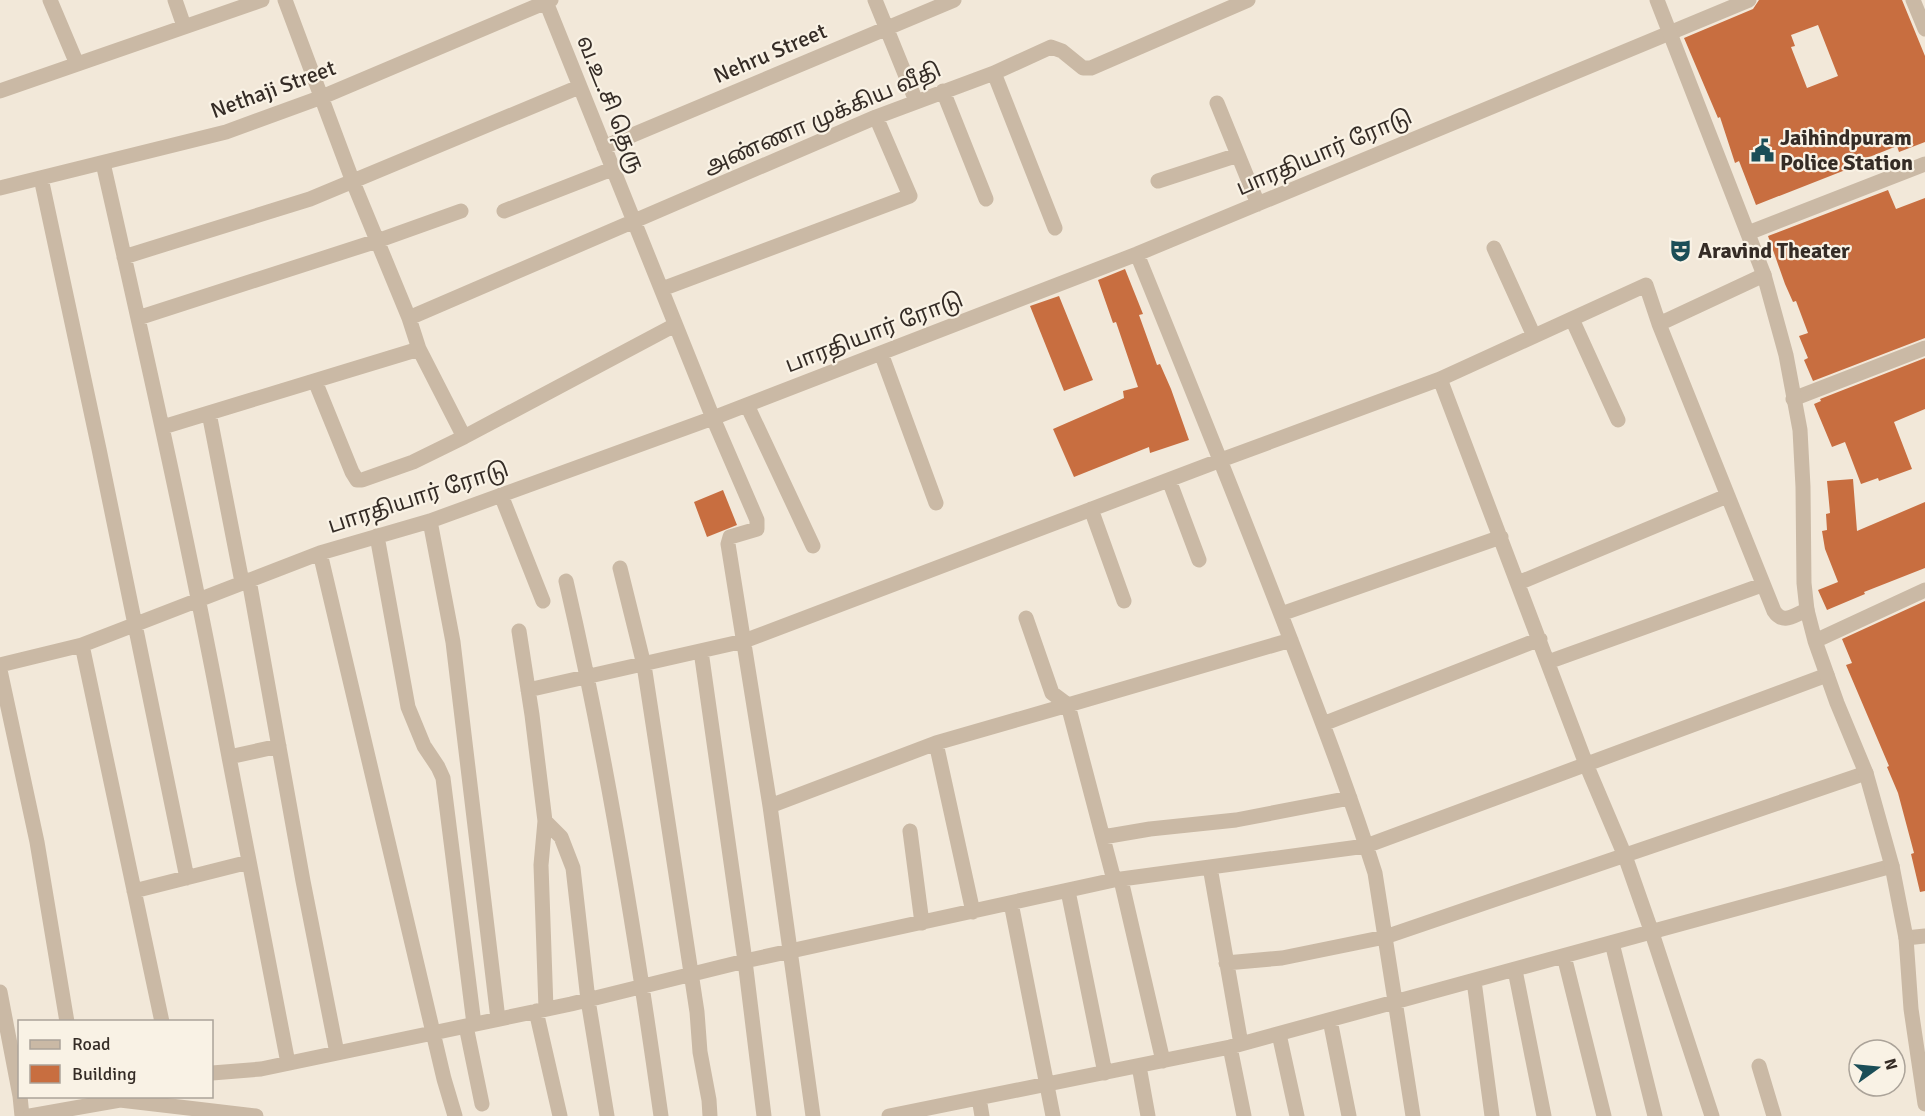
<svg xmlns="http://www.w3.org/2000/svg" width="1925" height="1116" viewBox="0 0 1925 1116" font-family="Signika,'Noto Sans Tamil',sans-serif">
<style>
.building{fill:#c86e40;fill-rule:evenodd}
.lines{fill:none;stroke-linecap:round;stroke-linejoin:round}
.minor{stroke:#cab9a5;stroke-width:15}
.tertiary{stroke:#cab9a5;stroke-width:15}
.labels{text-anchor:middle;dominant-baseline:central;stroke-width:4.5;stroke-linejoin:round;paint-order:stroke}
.street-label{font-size:22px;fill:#352c26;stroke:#f9f2e5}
.poi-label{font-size:22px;font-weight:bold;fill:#352c26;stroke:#f9f2e5;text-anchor:start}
</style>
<rect width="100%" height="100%" fill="#f2e8d9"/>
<path class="building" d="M1759 0H1902L1925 56V142L1899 152 1897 146 1847 166 1848 169 1756 205 1739 161 1735 163 1720 117 1718 118 1684 38 1753 9ZM1818 25 1838 76 1807 88 1791 47 1795 46 1791 35Z
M1888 190 1896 209 1925 198V338L1813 381 1804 360 1808 358 1799 336 1808 333 1796 301 1793 302 1785 284 1768 236Z
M1125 269 1143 314 1139 315 1157 365 1160 364 1171 389 1189 440 1150 453 1149 447 1074 477 1053 429 1124 398 1123 391 1138 387 1116 322 1113 323 1098 280Z
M1059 296 1093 380 1064 391 1030 306Z
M1925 358V409L1894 422 1912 469 1879 481 1878 478 1861 484 1845 442 1832 447 1814 404 1821 401 1820 399Z
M1853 479 1857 531 1925 502V568L1864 592 1865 594 1827 610 1818 590 1838 582 1825 549 1822 531 1827 530 1826 514 1830 513 1827 481Z
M723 490 737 525 707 537 694 502Z
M1925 601V891L1920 892 1911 854 1914 853 1898 793 1887 767 1889 766 1846 665 1852 663 1842 639Z"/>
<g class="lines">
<path class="minor" d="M50 0 77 64
M175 0 184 26
M285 0 353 182 409 318 419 349 464 437 675 325
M875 0 916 101
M1913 0 1925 29
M546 2 713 418 757 520V529L730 537 728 544 770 806 813 1116
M994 73 1055 228
M0 91 262 0
M943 91 986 199
M1217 103 1258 204
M604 147 954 0
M103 163C148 361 192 558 229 757
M41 178 99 449 187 878
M1158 181 1238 155
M0 188 226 132 322 97 551 0
M504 211 612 169
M1748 233 1925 164
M1494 248 1534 336
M1137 254C1189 382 1241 510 1290 638 1320 716 1350 794 1375 873L1413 1116
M124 257 310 199 579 87
M662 289 910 196 876 117
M138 318 377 241 461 211
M409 318 876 117 994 73 1051 47 1062 51 1083 68H1091L1248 0
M1572 319 1618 420
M1659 324 1764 275
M881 353 936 503
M1440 379 1586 764 1625 856 1652 933 1712 1116
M315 381 352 472 357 480H362L413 462 464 437
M1793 399 1925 348
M747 405 813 546
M209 413 242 582
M163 427 419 349
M1169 480 1199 560
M501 495 543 601
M1091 509 1124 601
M430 521 453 642 498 1019
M377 536 408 707 424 746 438 767 443 778 474 1024
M320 553 444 1079 455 1116
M620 568 644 665 697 1012 700 1052 709 1100 710 1116
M249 580 303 881 337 1053
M566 581C607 757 636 937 661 1116
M1518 583 1727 496
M1281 614 1501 537
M1026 618 1052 693 1068 705
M519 631 532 715 545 821 541 865 546 1009
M82 645 162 1022
M701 651 745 961 1114 880 1366 846 1827 675
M1548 662 1762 585
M0 665 82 645 320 553 430 521 713 418 1137 254 1749 0
M0 670 37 842 67 1022
M528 690 744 641 1221 460 1440 379 1646 285 1659 324 1774 611C1783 625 1794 615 1807 610
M1323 724 1540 639
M936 743 973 912
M279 746 229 757 288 1063
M770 806 936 743 1068 705
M545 821 561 837 573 868 588 1000 607 1116
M910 831 922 923
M1103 837 1150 829 1236 820 1350 798
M1210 867 1241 1044
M1114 880 1068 705 1291 640
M1121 880 1163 1061
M134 891 249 862
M1068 891 1105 1073
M1011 903 1053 1116
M1906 938 1925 936
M1612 943 1655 1116
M1564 956 1604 1116
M1226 963 1282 958 1385 937 1866 773
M1515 970 1544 1116
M1474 981 1492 1116
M0 992 20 1096
M536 1011 560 1116
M1330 1020 1349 1116
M466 1026 482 1104
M1279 1034 1297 1116
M1230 1047 1244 1116
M1139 1066 1148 1116
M1759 1066 1774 1116
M212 1073 261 1069 571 1004 745 961 764 1116
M20 1096 22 1116
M979 1098 982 1116
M889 1116 1230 1047 1892 866"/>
<path class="tertiary" d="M1657 0 1764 275 1786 355 1800 430 1803 487 1804 583 1807 610 1815 641 1837 703 1866 773 1892 866 1906 938 1911 1009 1925 1104
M1815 641 1925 590
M30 1116 120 1100 256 1116"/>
</g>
<defs>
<symbol id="civic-bare" viewBox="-9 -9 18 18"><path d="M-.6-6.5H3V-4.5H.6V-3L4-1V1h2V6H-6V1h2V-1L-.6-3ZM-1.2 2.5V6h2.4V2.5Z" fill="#1b4e57" stroke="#f9f2e5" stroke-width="2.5" paint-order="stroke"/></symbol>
<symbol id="theatre-bare" viewBox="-9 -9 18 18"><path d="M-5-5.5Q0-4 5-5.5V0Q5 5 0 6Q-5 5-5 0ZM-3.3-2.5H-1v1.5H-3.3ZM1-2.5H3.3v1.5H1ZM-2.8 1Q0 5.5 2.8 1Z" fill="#1b4e57" stroke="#f9f2e5" stroke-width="2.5" paint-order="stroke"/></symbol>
</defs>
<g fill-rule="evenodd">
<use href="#civic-bare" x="1746" y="134" width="33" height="33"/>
<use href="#theatre-bare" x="1664" y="234" width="33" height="33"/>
</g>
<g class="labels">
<g class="street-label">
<text transform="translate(770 53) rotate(-23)">Nehru Street</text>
<text transform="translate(273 89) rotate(-20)">Nethaji Street</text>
<text transform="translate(611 104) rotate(68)">வ.உ.சி தெரு</text>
<text transform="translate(822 118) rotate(-23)">அண்ணா முக்கிய வீதி</text>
<text transform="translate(1324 152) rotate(-23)">பாரதியார் ரோடு</text>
<text transform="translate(874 332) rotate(-21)">பாரதியார் ரோடு</text>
<text transform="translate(418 497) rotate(-18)">பாரதியார் ரோடு</text>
</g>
<g class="poi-label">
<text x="1780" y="137">Jaihindpuram<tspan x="1780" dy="25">Police Station</tspan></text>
<text x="1698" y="250">Aravind Theater</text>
</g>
</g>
<rect x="18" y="1020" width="195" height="78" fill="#f9f2e5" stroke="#aba399" stroke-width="1.5"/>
<rect x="30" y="1040" width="30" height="9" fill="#cab9a5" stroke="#aba399" stroke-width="1.5"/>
<text x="72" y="1050" font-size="18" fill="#352c26">Road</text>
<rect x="30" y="1065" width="30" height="18" fill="#c86e40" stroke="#aba399" stroke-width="1.5"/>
<text x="72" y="1080" font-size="18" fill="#352c26">Building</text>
<g transform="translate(1877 1068) rotate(75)"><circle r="28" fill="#f9f2e5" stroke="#aba399" stroke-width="1.5"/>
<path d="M0-4.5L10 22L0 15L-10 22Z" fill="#1b4e57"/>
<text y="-9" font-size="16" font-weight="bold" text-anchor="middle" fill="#352c26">N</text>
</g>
</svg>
